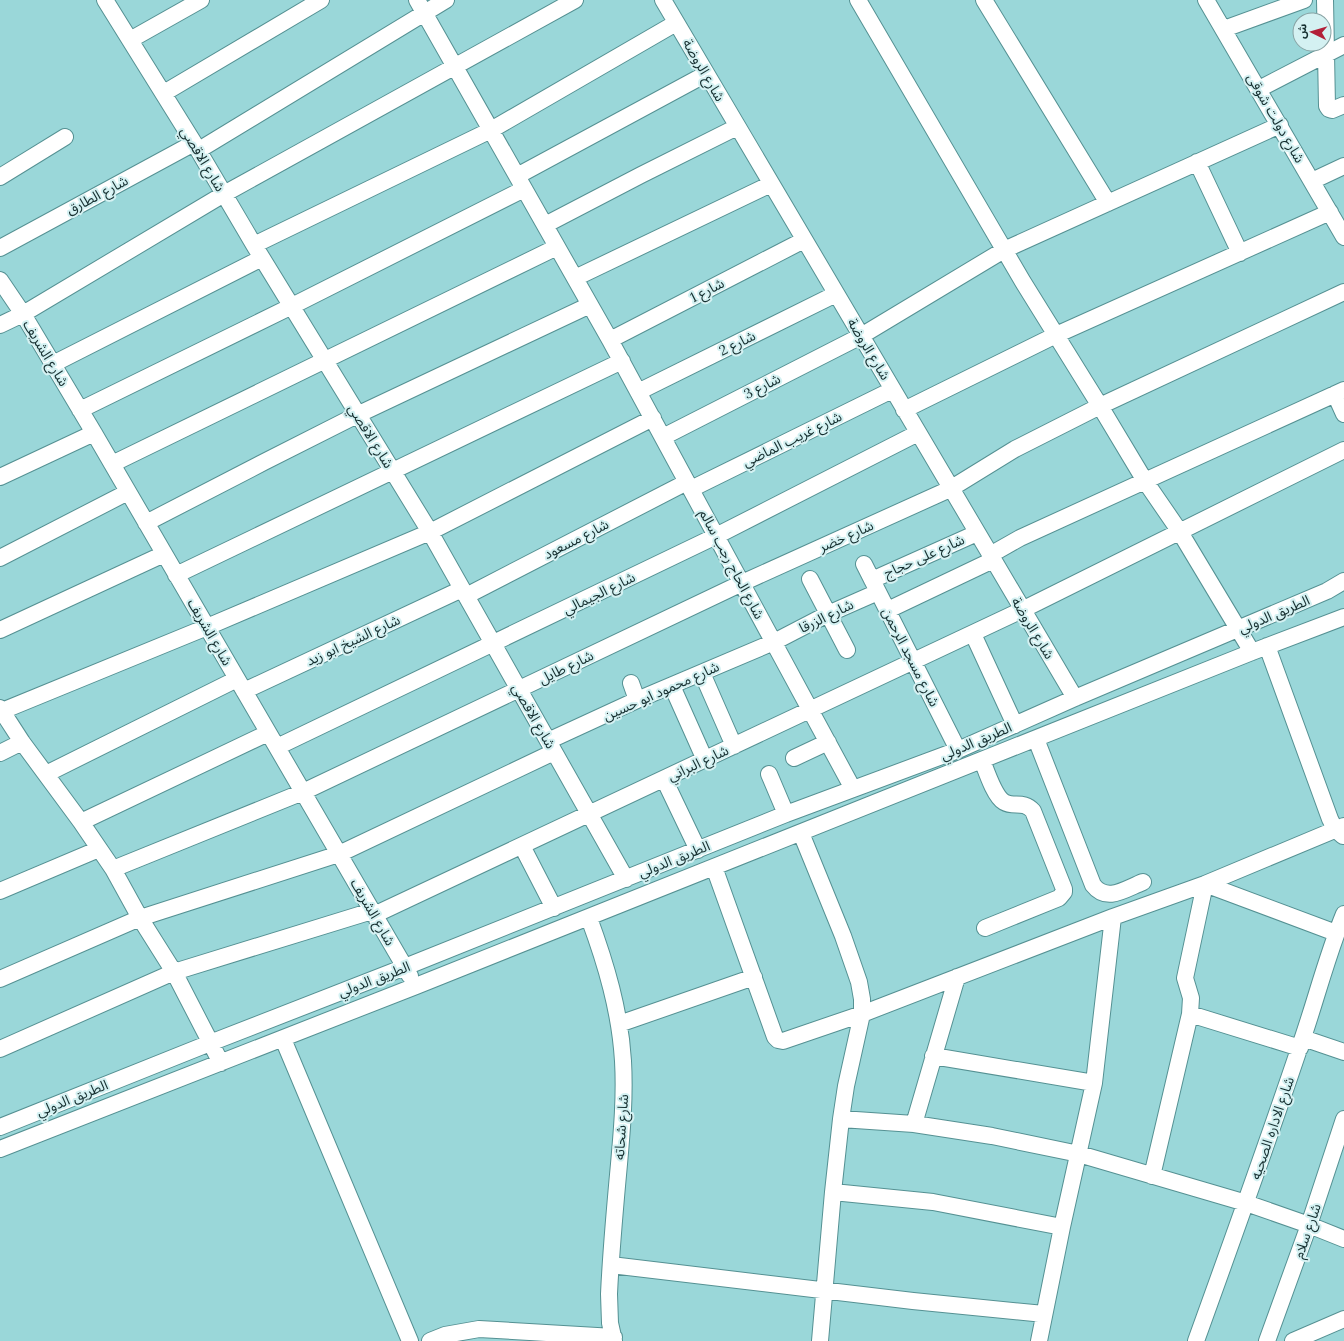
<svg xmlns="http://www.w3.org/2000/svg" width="1344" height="1341" viewBox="0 0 1344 1341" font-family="Lora,'Noto Sans Arabic',serif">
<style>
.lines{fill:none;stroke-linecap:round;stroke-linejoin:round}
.minor-casing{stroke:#559193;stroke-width:18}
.minor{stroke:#fff;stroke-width:16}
.labels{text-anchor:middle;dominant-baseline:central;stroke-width:4;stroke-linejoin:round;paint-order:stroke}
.street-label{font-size:14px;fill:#162f30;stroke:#d4f1f2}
</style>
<rect width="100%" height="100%" fill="#9ad7d9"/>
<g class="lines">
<defs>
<path id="minor" d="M105 0 194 143 254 245 430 532 626 879
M417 0 610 340 853 789
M663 0 1075 698
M858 0 1023 282 1100 406 1145 481 1180 532 1252 652
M984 0 1108 203
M1206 0 1344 237
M1325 0 1327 106 1329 109 1332 110 1344 105
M1224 29 1304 0
M130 40 201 0
M1259 89 1344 45
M164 93 321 0
M199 150 446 0
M1197 162 1240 253
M517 176 706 74
M0 177 65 137
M1312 181 1344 166
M545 225 641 175 737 127
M254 245 491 130 676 23
M0 248 194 143
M575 278 771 184
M0 280 23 314 94 433 410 976
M0 325 23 314 224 194 575 0
M610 340 804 240
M53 364 262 258
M638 392 836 294
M1335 394 1344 414
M80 410 292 306 524 189
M904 410 1056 335 1330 212
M663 437 861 336 1004 250 1280 125
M112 464 557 247
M0 477 94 433
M691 489 892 390
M146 523 264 462 357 415 590 305
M990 555 1020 538 1344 390
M0 558 128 492
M864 564 958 750
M176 575 622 361
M810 579 847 650
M872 580 977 533
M466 596 687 482
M888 610 993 560
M0 630 164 554
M973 634 1015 725
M1267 646 1330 819 1335 829 1343 836
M702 673 734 746
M631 683 637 700
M672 686 705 760
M244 691 462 589
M0 708 22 742 81 822 113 869 140 918 174 972 221 1063
M2 711 207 627 430 532 653 418
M1036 739 1093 885C1107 903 1125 889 1143 882
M548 741 637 700 774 642 828 614 878 592
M277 747 716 536 918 433
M0 753 22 742
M794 758 828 742
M982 760C986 770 994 796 1004 802 1014 808 1023 800 1033 811L1064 889V892L1059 898 985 928
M46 774 237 679
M769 774 786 814
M664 779 698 850
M81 822 268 733
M801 833 843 936 859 982 862 999V1014L846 1086 841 1119 833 1192 820 1341
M522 846 554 908
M714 867 775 1037 778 1040 783 1041 862 1014 1113 917 1205 884 1344 826
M113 869 303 792 742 583 950 489 1015 449 1100 406 1344 292
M0 891 99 849
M374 915 1022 610 1344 450
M589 918C606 964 620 1011 623 1061 625 1096 622 1130 619 1164 615 1207 611 1250 609 1294L610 1323 614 1341
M0 979 140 918 339 854 554 752
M1190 1014 1300 1048
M619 1024 754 977
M1303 1038 1344 1052
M283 1039 410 1341
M0 1049 174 972 372 911
M933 1056 1094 1083
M841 1119 914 1124 992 1136 1079 1154 1246 1203 1309 1225 1344 1239
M914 1124 957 977
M0 1127 210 1043 405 967 786 814 958 750 1075 698 1327 591 1344 581
M0 1149 416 986 1252 652 1344 617
M1152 1176 1190 1014 1191 998 1185 978 1205 884 1336 933
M833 1192 933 1202 1062 1227
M611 1265 913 1301 1044 1314
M430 1341 445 1335 479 1329 614 1337
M1039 1341 1062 1227 1094 1083 1113 917
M1196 1341C1231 1244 1266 1147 1299 1049 1315 1004 1326 958 1344 914
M1267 1341 1309 1225 1344 1119
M1293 1341 1344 1319"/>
</defs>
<use href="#minor" class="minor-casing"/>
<use href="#minor" class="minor"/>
</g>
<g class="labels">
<g class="street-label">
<text transform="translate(704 70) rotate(60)">شارع الروضة</text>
<text transform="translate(1276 118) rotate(60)">شارع دولت شوقى</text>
<text transform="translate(203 159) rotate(59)">شارع الاقصي</text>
<text transform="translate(97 195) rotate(-28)">شارع الطارق</text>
<text transform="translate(707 290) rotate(-27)">شارع 1</text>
<text transform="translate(737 343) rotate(-26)">شارع 2</text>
<text transform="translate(869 349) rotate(59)">شارع الروضة</text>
<text transform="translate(46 353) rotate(59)">شارع الشريف</text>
<text transform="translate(762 386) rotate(-27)">شارع 3</text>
<text transform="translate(371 436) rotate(58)">شارع الاقصي</text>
<text transform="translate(792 439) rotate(-26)">شارع غريب الماضي</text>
<text transform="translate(846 536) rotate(-24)">شارع خضر</text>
<text transform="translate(576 539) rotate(-27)">شارع مسعود</text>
<text transform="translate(924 556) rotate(-24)">شارع على حجاج</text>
<text transform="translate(732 564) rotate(62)">شارع الحاج رجب سالم</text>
<text transform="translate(599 593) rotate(-26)">شارع الجيمالي</text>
<text transform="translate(1274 614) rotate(-23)">الطريق الدولي</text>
<text transform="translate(826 616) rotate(-26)">شارع الزرقا</text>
<text transform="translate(1033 628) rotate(59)">شارع الروضة</text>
<text transform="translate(210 632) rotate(60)">شارع الشريف</text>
<text transform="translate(353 640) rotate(-25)">شارع الشيخ ابو زيد</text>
<text transform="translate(911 657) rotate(63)">شارع مسجد الرحمن</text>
<text transform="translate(566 667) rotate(-26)">شارع طايل</text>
<text transform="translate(661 691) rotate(-24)">شارع محمود ابو حسين</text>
<text transform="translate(534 716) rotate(60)">شارع الاقصي</text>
<text transform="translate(976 741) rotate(-23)">الطريق الدولي</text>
<text transform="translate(698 763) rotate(-25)">شارع البراني</text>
<text transform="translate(674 859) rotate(-22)">الطريق الدولي</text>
<text transform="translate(373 912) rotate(60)">شارع الشريف</text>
<text transform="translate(374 979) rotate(-21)">الطريق الدولي</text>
<text transform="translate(72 1098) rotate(-22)">الطريق الدولي</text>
<text transform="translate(621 1127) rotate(-86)">شارع شحاته</text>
<text transform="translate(1272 1128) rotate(-71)">شارع الاداره الصحيه</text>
<text transform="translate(1307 1231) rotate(-71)">شارع سلام</text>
</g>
</g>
<g transform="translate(1312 32) rotate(275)"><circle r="19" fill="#d4f1f2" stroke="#88a3a4"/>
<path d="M0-3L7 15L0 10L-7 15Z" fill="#b21f38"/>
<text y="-6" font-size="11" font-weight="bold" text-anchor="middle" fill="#162f30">ش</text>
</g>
</svg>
